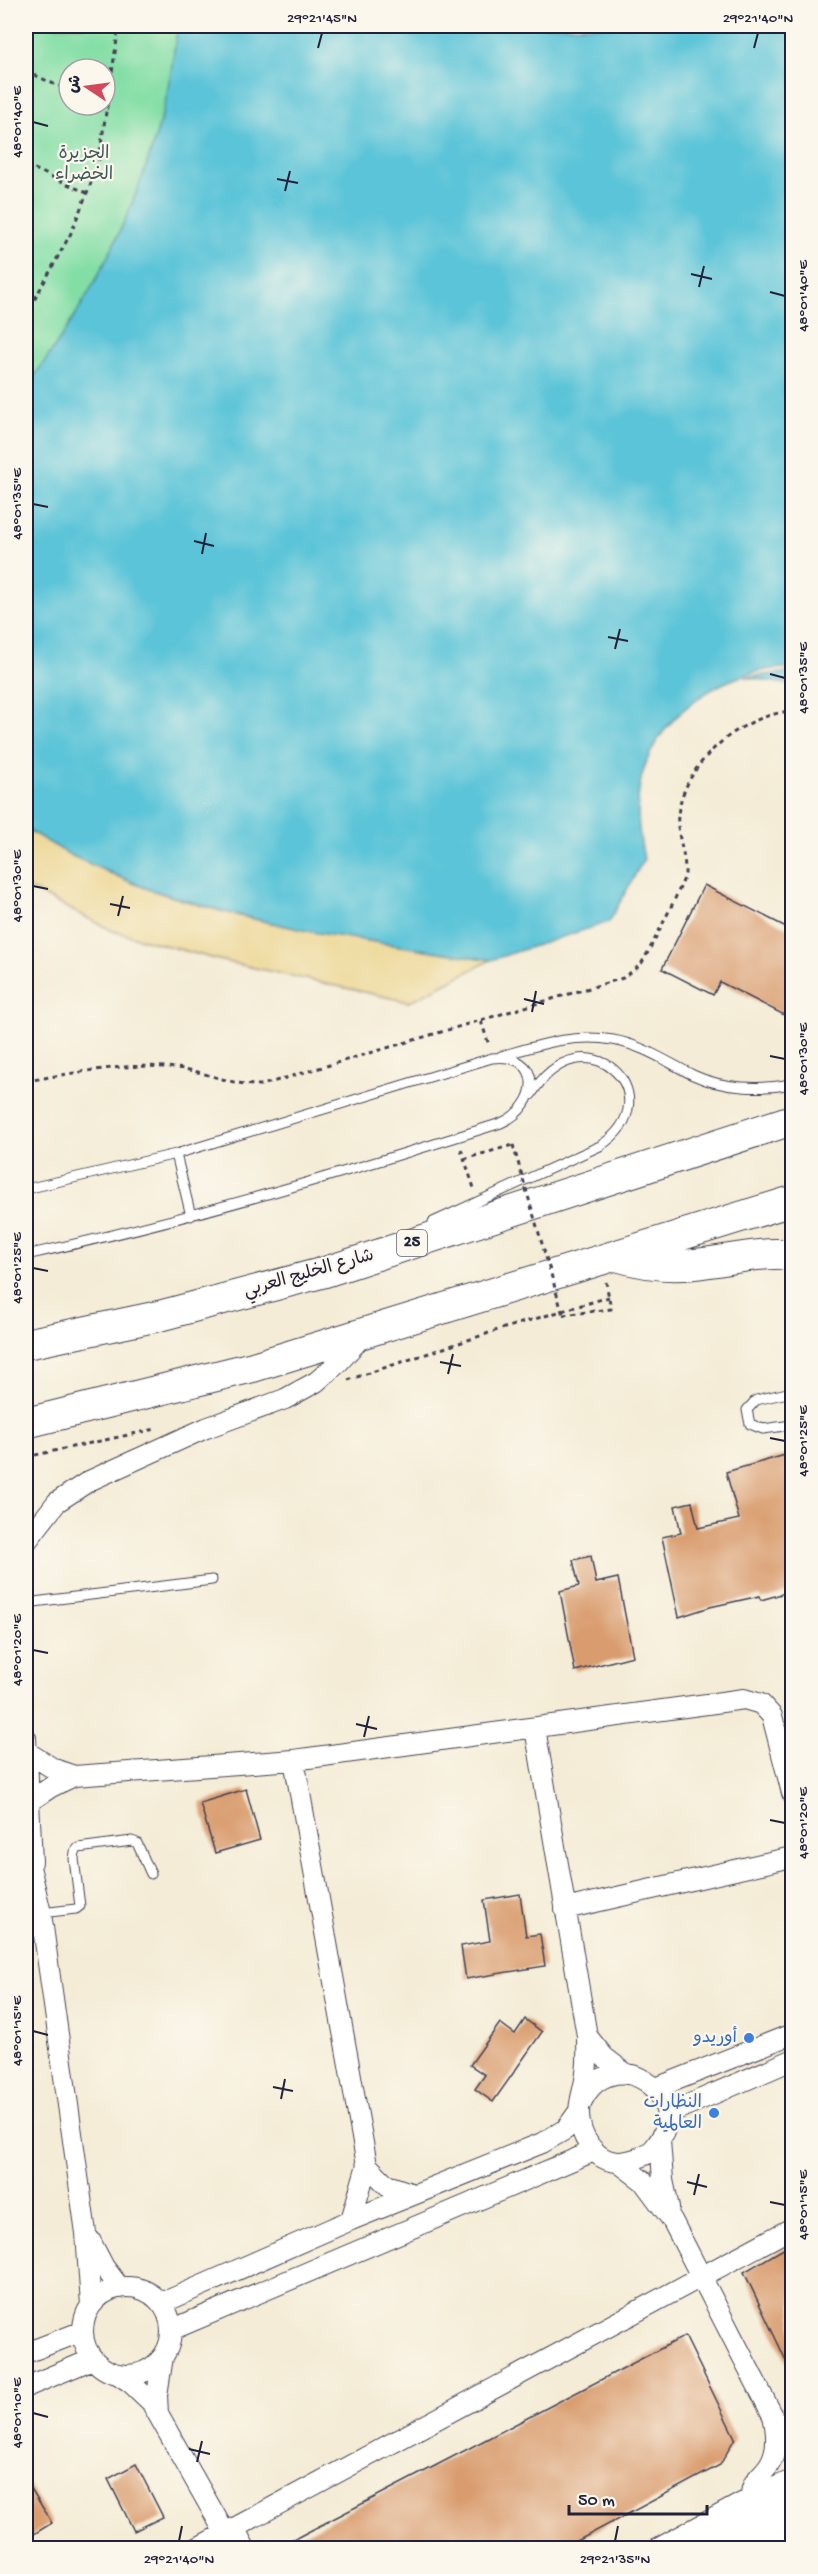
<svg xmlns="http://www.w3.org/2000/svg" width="818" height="2574" viewBox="0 0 818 2574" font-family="'Gochi Hand','Playpen Sans Arabic',sans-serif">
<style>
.green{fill:#83dea5;stroke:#528070;stroke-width:1.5;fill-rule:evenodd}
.sand{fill:#eeda9e;stroke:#887e6c;stroke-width:1.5}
.water{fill:#5bc4d8;stroke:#3e738a;stroke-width:1.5}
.building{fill:#d99c6e}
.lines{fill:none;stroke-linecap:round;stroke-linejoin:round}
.service-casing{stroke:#424052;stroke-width:11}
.minor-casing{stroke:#424052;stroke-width:22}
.primary-casing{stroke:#424052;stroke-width:32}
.motorway-casing{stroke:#424052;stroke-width:35}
.path{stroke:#424052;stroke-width:3;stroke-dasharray:4.5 4.5;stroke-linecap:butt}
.service{stroke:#fff;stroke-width:9}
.minor{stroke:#fff;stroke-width:20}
.primary{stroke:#fff;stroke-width:30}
.motorway{stroke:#fff;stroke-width:33}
.path-bridge{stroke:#424052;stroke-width:3;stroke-dasharray:4.5 4.5;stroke-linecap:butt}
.ticks{fill:none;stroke:#22223b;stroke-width:2}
.shop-dot{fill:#3f7fe0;stroke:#fbf7ec;stroke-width:2}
.labels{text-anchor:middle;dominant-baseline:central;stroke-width:4.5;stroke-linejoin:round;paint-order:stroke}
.shield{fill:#fbf7ec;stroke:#636270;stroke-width:1.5}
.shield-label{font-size:16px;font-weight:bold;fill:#22223b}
.park-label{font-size:18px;fill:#3f5a5b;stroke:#fbf7ec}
.street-label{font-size:18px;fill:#22223b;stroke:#fbf7ec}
.shop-label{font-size:18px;fill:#366cbe;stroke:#fbf7ec;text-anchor:end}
.neatline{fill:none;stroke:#22223b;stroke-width:2}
.ticks-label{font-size:15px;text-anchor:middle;fill:#22223b}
</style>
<rect width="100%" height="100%" fill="#fbf7ec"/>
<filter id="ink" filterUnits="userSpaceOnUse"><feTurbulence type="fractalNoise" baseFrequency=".0167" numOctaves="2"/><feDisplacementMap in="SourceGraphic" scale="12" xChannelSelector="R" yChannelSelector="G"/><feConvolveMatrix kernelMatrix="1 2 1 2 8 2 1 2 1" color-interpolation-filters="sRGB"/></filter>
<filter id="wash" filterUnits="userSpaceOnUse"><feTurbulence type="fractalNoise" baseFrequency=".008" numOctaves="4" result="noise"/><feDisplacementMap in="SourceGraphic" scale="24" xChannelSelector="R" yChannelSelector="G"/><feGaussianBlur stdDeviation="1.35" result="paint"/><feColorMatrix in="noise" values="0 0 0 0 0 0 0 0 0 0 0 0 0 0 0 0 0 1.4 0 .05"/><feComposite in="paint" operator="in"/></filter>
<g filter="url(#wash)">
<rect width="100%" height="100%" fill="#f4ecd6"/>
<path class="green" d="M26 26H178C173 55 170 87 162 115 135 214 88 306 26 387ZM69 69H105V105H69Z"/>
<path class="sand" d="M26 829C65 852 105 873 148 889 258 928 376 942 491 960L409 1002 219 960 113 931 26 887Z"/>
<path class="water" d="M178 26H792V668C723 667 649 718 639 790 636 813 639 836 644 859L609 922 491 960 312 932 229 913 148 889 72 856 26 829V387C88 306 135 214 162 115 170 87 173 55 178 26Z
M792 672V685L745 677Z"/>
<g id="blocks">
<path class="building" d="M704 885 792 930V1019L720 982 713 995 662 969Z
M792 1453V1591L761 1600 760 1596 710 1607 679 1617 662 1537 681 1533 675 1506 692 1502 698 1528 739 1519 726 1472Z
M591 1556 596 1583 618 1578 633 1656 575 1671 560 1591 579 1586 573 1560Z
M246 1789 260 1840 215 1853 200 1803Z
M520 1894 526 1936 540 1934 545 1966 466 1979 461 1946 490 1941 484 1900Z
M525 2019 542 2032 493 2102 475 2089 485 2075 470 2065 500 2023 515 2034Z
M792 2244V2373L744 2272Z
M685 2336 735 2438 720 2465 564 2548H277Z
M136 2464 163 2517 134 2531 108 2479Z
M26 2480 52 2523 26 2539Z"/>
</g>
</g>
<g filter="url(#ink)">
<use href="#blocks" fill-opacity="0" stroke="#424052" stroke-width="1.5"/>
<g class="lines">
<defs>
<path id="service" d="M501 1056C539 1045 574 1033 613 1040 642 1045 667 1062 693 1075 723 1089 761 1090 792 1084
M176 1154 191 1216
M26 1189 176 1154 492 1058C543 1052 542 1105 501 1123 344 1173 187 1220 26 1255
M433 1222 600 1146C676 1096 583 1009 531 1095
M792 1392 756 1400 747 1410 750 1424 763 1429 792 1425
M26 1603 212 1580
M41 1913 76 1909 80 1906 74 1859 75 1852 78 1848 132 1841 137 1843 151 1874"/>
<path id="minor" d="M26 1542 57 1502 89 1481 206 1428 285 1399 316 1382 338 1363 364 1334
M535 1728 587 2036C587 2049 588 2061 586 2073 585 2086 579 2100 579 2113 579 2135 594 2161 618 2162 630 2162 648 2156 655 2147 698 2094 610 2038 581 2103
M26 1738 32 1862
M27 1752 54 1769 74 1776
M294 1760 367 2165 351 2220
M30 1801 51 1787 74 1776 294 1760 744 1699 761 1704 772 1716 792 1793
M26 1850 41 1913 86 2233 91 2305
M565 1909 792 1857
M587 2036 604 2057 626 2074
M656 2088 792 2034
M667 2114 792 2060
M660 2140 663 2180 669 2208
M618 2162 643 2181 672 2220 773 2416C777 2432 779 2450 769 2465 761 2477 750 2481 751 2498
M367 2165 387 2185 413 2194
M90 2240 104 2267 120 2288
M83 2331a44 44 0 1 1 88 0a44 44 0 1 1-88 0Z
M162 2303 351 2220 542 2143 566 2129 579 2111
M171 2330 594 2151
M26 2353 83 2331
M119 2375 131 2383 151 2402 225 2533
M26 2387 93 2359
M158 2414 157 2395 163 2357
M234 2528 245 2548
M197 2548 792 2228
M659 2548 751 2498 792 2480"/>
<path id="primary" d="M620 1257C644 1264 669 1267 694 1264 728 1261 758 1251 792 1255
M26 1344 159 1316 325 1272 792 1120
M26 1423 253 1367 792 1201"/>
<path id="motorway" d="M693 2548 792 2496
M757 2548 792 2530"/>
</defs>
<use href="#service" class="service-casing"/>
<use href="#minor" class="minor-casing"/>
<use href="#primary" class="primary-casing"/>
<use href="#motorway" class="motorway-casing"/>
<path class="path" d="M26 71 69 91
M99 105 108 109
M26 165 87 193
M26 315 71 233 98 165 119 26
M481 1021 489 1045
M26 1081C76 1073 125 1062 176 1068 206 1071 231 1086 262 1085L623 978C628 974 636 969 641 964 647 956 685 881 685 874 686 854 676 834 678 815 684 762 741 715 792 711
M461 1149 474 1188
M464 1159 513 1145
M563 1315 611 1309 606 1282
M348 1380 501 1329 609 1297
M26 1457 156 1429"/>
<use href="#service" class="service"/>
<use href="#minor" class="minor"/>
<use href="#primary" class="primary"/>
<use href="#motorway" class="motorway"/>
<path class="path-bridge" d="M513 1145 563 1315"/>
</g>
</g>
<path class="ticks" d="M318 48 322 33M754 48 758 33M33 122 48 126M277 179 298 183M285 191 290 171M691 274 712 279M699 287 704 266M770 292 785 296M33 504 48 507M194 541 214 546M202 554 206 533M608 637 628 641M615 649 620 629M770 674 785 678M33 886 48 889M110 904 130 908M118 916 123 896M524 999 544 1004M532 1012 536 991M770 1056 785 1059M33 1268 48 1271M440 1362 461 1366M448 1374 453 1354M770 1438 785 1441M33 1650 48 1653M356 1724 377 1729M364 1737 369 1716M770 1820 785 1823M33 2031 48 2035M273 2087 293 2091M281 2099 285 2079M687 2182 707 2187M694 2195 699 2174M770 2202 785 2205M33 2413 48 2417M189 2449 210 2454M197 2462 202 2441M179 2541 182 2526M615 2541 618 2526"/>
<g class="shop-dot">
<circle cx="749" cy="2038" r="6"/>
<circle cx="714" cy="2113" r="6"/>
</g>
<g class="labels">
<rect class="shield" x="397" y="1230" width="30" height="26" rx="4.5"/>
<g class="shield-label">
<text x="412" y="1243">25</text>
</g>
<g class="park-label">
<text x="84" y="154">الجزيرة<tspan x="84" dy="21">الخضراء</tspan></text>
</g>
<g class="street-label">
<text transform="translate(309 1274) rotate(-16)">شارع الخليج العربي</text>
</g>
<g class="shop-label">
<text x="737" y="2038">أوريدو</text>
<text x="702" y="2103">النظارات<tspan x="702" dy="21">العالمية</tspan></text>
</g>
</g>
<rect width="818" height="2574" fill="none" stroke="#fbf7ec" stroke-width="66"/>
<g transform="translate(87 87) rotate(283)"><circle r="28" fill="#fbf7ec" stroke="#a4a2a5" stroke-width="1.5"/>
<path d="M0-4.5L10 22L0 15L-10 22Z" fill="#d1495b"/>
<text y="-9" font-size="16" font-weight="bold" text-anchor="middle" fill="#22223b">ش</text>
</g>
<path d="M569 2505v9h138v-9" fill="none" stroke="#22223b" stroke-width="3"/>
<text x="578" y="2505" font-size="18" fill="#22223b" stroke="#fbf7ec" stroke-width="4.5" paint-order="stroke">50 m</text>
<rect x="33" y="33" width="752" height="2508" class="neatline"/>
<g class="ticks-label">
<text x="322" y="22">29°21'45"N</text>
<text x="758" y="22">29°21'40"N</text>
<text transform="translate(16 122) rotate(-90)" y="5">48°01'40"E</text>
<text transform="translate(802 296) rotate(-90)" y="5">48°01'40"E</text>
<text transform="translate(16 504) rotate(-90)" y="5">48°01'35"E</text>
<text transform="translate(802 678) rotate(-90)" y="5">48°01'35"E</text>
<text transform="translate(16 886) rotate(-90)" y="5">48°01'30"E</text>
<text transform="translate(802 1059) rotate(-90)" y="5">48°01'30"E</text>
<text transform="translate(16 1268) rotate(-90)" y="5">48°01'25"E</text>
<text transform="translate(802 1441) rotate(-90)" y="5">48°01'25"E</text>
<text transform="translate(16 1650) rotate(-90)" y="5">48°01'20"E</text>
<text transform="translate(802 1823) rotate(-90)" y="5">48°01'20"E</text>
<text transform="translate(16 2031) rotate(-90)" y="5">48°01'15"E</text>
<text transform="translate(802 2205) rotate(-90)" y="5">48°01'15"E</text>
<text transform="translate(16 2413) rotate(-90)" y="5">48°01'10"E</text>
<text x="179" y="2563">29°21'40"N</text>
<text x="615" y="2563">29°21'35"N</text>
</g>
</svg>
